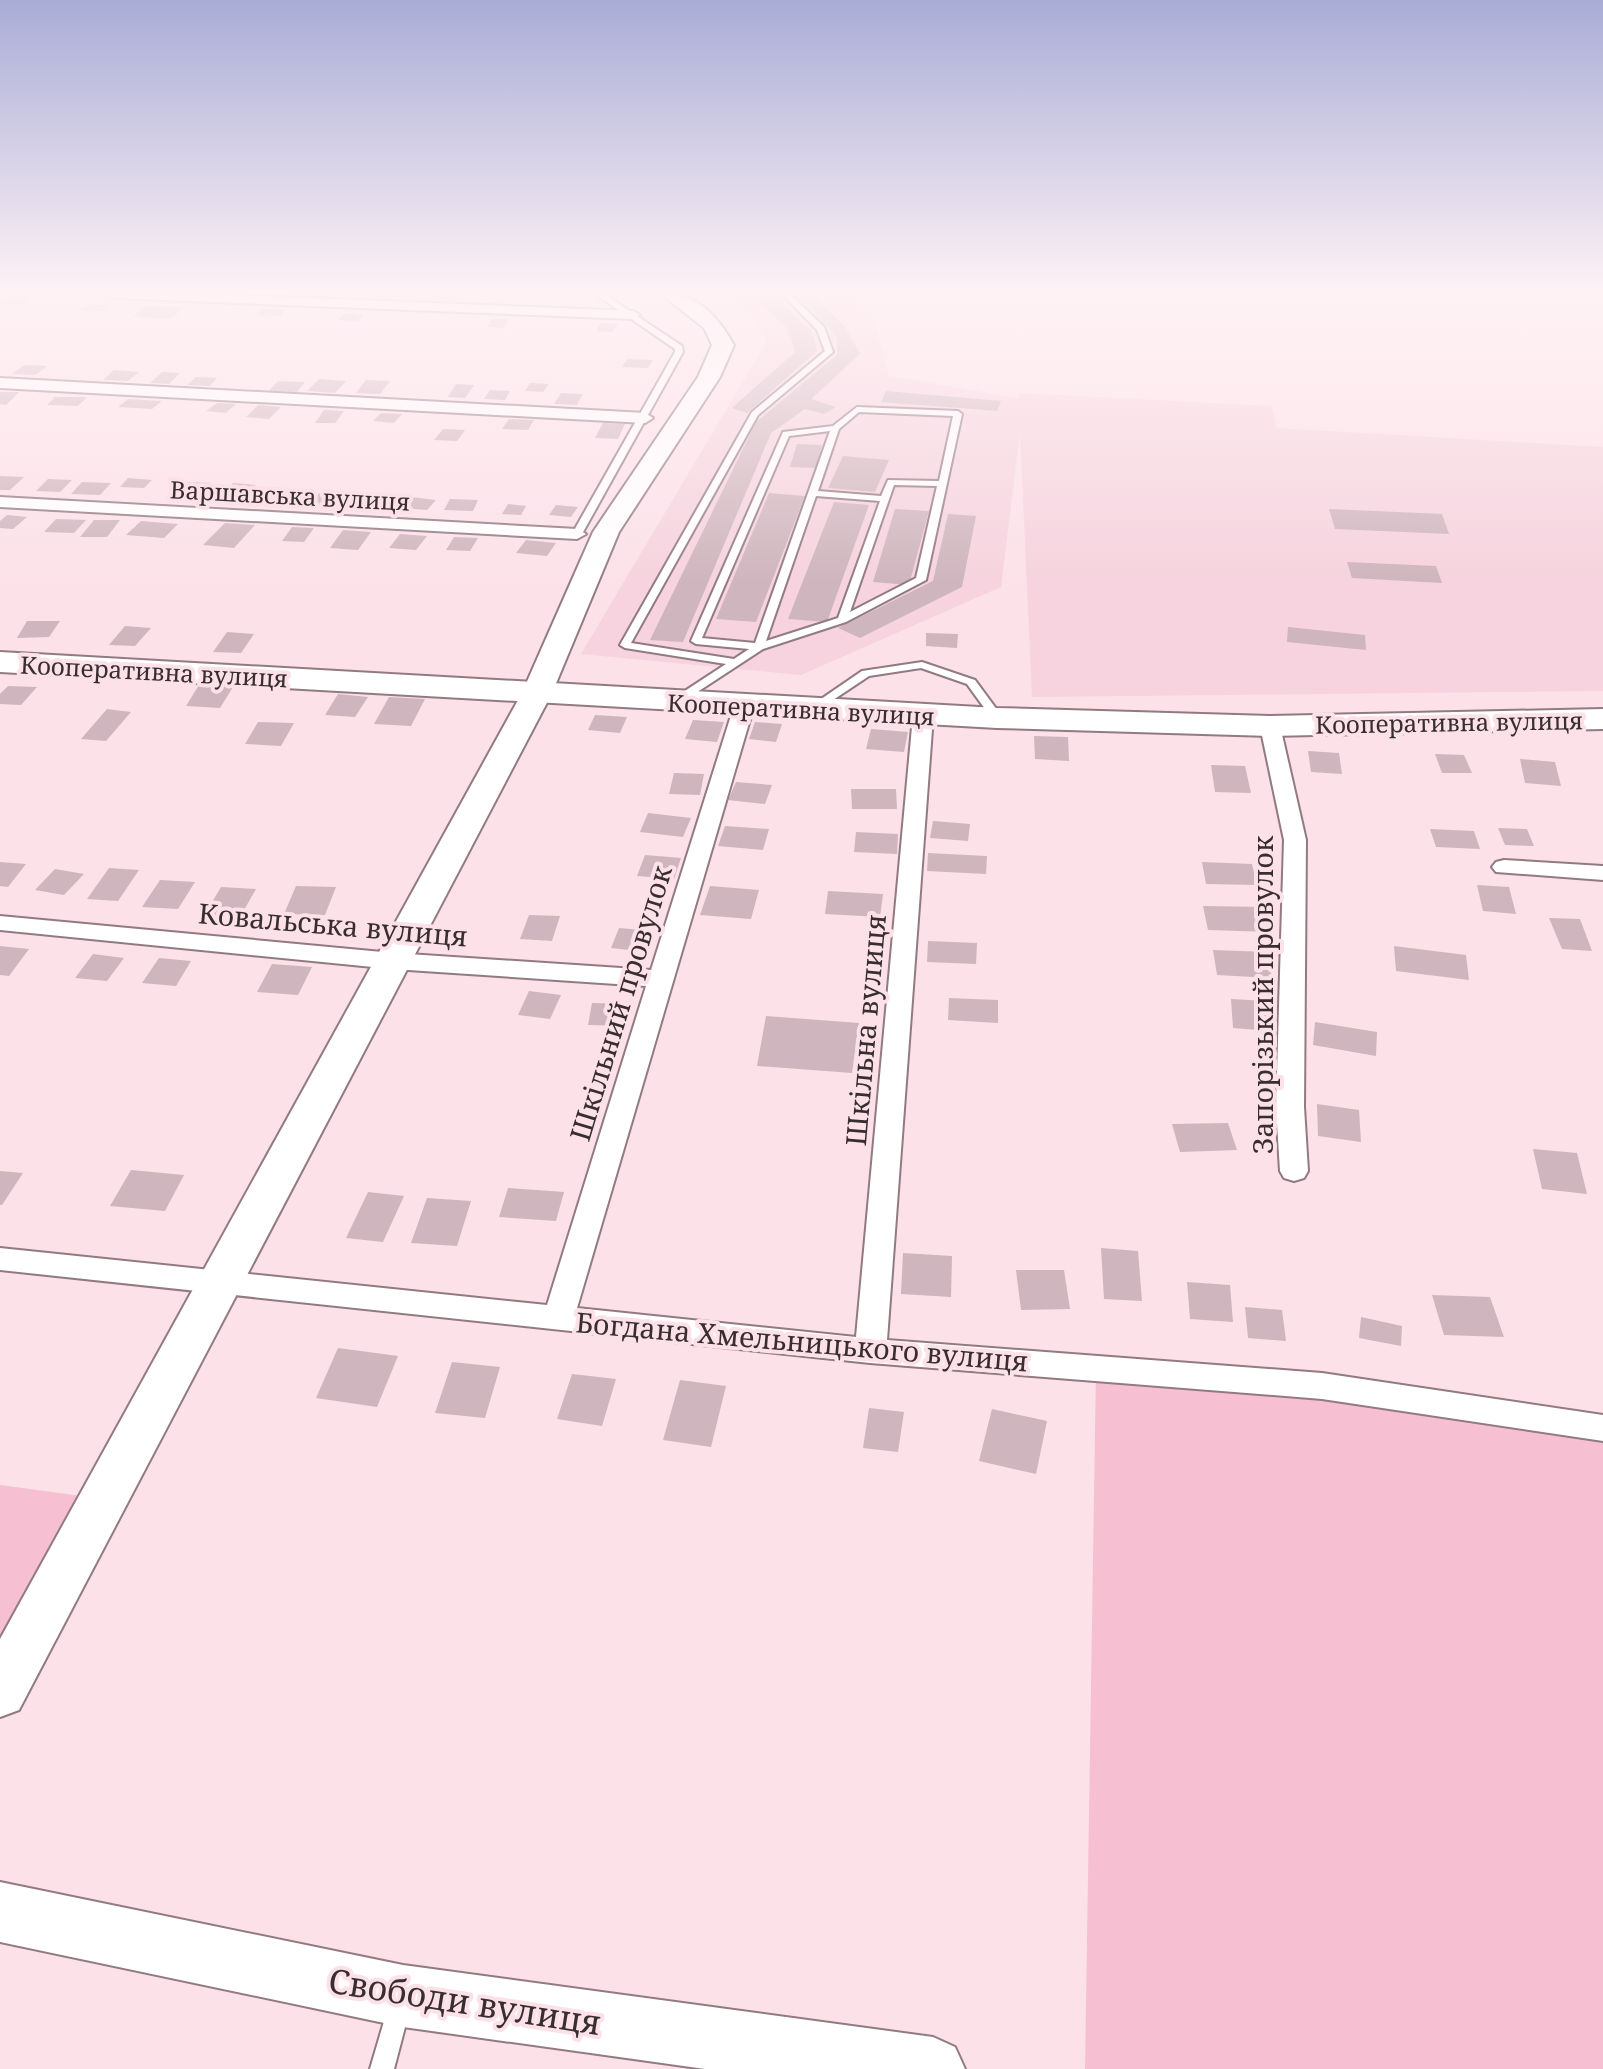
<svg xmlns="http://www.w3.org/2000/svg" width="1603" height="2069" viewBox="0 0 1603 2069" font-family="'Noto Serif',serif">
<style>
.built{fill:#f6d3de}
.green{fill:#f7c0d2}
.building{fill:#cfb5bd}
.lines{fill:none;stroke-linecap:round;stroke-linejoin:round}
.lane-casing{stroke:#927a82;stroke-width:4}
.street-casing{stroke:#927a82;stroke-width:4}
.secondary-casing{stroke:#927a82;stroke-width:4}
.primary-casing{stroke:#927a82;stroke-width:4}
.lane{fill:#fff;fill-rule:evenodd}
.street{fill:#fff;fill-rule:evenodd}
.secondary{fill:#fff;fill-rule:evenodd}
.primary{fill:#fff;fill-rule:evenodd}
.labels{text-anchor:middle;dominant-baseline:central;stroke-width:8;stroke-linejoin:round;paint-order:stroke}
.far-street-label{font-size:24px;fill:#382e31;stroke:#fce1e9}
.street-label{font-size:28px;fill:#382e31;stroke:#fce1e9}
.near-street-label{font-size:34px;fill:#382e31;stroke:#fce1e9}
</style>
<rect width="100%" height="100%" fill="#fce1e9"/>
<path class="built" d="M731 294H845L874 320 889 376 1018 398 1019 393 1272 406 1277 428 1603 447V691L1032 697 1020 432 1001 587 801 675 581 654 767 341Z"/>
<path class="green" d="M1096 1368 1603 1428V2069H1085Z
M0 1485 104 1499 0 1692Z"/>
<path class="building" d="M438 294H462L457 301 433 300Z
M751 294H773L811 330 817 351 747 413 732 408 795 352 789 330Z
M796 294H812L844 325 860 354 811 399 836 407 824 414 805 409 771 433 683 642 650 640 756 422 837 355V337Z
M4 297 32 298 24 304 0 303Z
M88 304 110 305 103 311 80 310Z
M147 305 184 307 171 319 133 317Z
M262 309 286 310 280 316 256 315Z
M345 313 364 314 357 321 338 320Z
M492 319H509L504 328 487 327Z
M601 323 618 324 613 332 596 331Z
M627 359 653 360 648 368 622 367Z
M25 365 48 366 35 375 12 374Z
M114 370 139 372 128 381 103 380Z
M162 372 180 373 169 384 150 383Z
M196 377 217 378 210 386 187 385Z
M319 379 346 381 335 393 307 391Z
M366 380 390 381 380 394 356 393Z
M278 381 305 382 297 392 269 391Z
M530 383 549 384 543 392 525 391Z
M456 384 474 385 465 398 448 397Z
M490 390 510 391 505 400 484 399Z
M886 391 1001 401 997 411 881 402Z
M0 392H19L6 405 0 404Z
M561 393 583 394 577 405 554 404Z
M55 397H87L78 406 47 405Z
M128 399 162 401 152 409 118 407Z
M217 403 236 404 226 413 206 411Z
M258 405 281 407 269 419 246 417Z
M324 410 344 411 335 423H315Z
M381 413 402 414 394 423 373 421Z
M509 419 534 420 528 430 502 429Z
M603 423 625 424 618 439 595 438Z
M443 429 465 430 457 441 434 440Z
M797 444 822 445 816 468 790 467Z
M843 456 889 460 875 492 828 488Z
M0 476 24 477 10 490H0Z
M128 478 152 480 144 488 120 487Z
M48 479 72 480 60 492 36 491Z
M82 482 111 483 100 495 71 494Z
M187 482 211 483 200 498 175 497Z
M233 483 256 485 241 499 218 498Z
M279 490 300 491 291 502 270 501Z
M319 493 345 494 337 506 311 505Z
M769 493 805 496 756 622 716 619Z
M372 494 388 496 376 508 360 506Z
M411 497 436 500 427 510 401 508Z
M450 499 478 500 473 511 444 510Z
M834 502 869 505 827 622 788 619Z
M508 504 526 506 521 515 502 514Z
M556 505 578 507 571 517 549 515Z
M895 509 929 511 909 585 873 582Z
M1329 509 1442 514 1449 534 1335 529Z
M948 514 976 516 962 587 860 638 838 628 933 581Z
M7 515 27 517 13 529 0 528V521Z
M56 519 86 520 74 533 44 532Z
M94 520H120L107 537H80Z
M141 521 178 524 164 538 126 535Z
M225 523 255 525 234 548 203 545Z
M292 527 314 528 304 542 282 541Z
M343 530 371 532 358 550 330 548Z
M400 534 427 536 416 550 389 548Z
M454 537 478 538 470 551 446 550Z
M526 540 556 543 547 556 516 553Z
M1347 562 1436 566 1442 583 1352 578Z
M27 621H60L49 637 17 638Z
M125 626 151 628 135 646 109 645Z
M1288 627 1365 635 1366 650 1287 642Z
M227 632 254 634 241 653 213 652Z
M926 633 958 634 957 648 926 646Z
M199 685 233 687 220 708 186 706Z
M8 686 37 687 21 705 0 704V694Z
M338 694 368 697 355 717 325 715Z
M389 697 425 699 411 726 374 724Z
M107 709 131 712 106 741 81 739Z
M595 715 627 717 620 733 588 730Z
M693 720 724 722 717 742 685 739Z
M258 722 294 723 281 746 245 744Z
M755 722 782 724 776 742 749 739Z
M871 729 908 732 904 752 866 749Z
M1034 736 1068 737 1069 761 1035 759Z
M1308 751 1339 753 1342 774 1311 772Z
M1435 754 1464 755 1472 773H1442Z
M1520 759 1555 762 1561 786 1525 783Z
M1211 765 1245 766 1251 793 1215 792Z
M674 773 704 774 700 795 669 794Z
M736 782 772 785 765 804 728 800Z
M851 789H896L897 809H852Z
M648 813 691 818 683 837 640 832Z
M933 821 970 824 968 841 930 838Z
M725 826 769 829 763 850 718 846Z
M1498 828 1527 829 1534 846 1505 845Z
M1430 829 1474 831 1480 849 1436 847Z
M856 832 898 834 897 854 854 852Z
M928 853 987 856 986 874 927 871Z
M645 855 681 858 674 879 637 876Z
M0 862 26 864 8 887 0 886Z
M1202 862 1252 864 1257 885 1206 884Z
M109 868 139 870 118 901 87 899Z
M55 869 84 874 64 895 35 890Z
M160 880 195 882 178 909 142 907Z
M1477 885 1509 887 1516 914 1483 911Z
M296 886 336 887 325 915 284 914Z
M710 886 759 890 751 919 700 915Z
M221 887 256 889 240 917 205 914Z
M828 891 883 894 880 917 825 914Z
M1203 906 1264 907 1270 932 1208 930Z
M529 915 560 916 552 941 520 939Z
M1549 918 1580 919 1592 951 1562 949Z
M619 928 654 931 647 952 611 948Z
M928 941 977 943 976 964 927 962Z
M0 946 29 949 9 976 0 975Z
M1394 946 1466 955 1469 980 1396 971Z
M1213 950 1267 952 1272 978 1217 975Z
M93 954 124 958 107 981 75 978Z
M159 958 191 961 176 986 142 983Z
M272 964 312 967 298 995 257 992Z
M529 991 561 995 550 1019 518 1015Z
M949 998 998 1000V1023L948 1020Z
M1231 999 1267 1001 1270 1031 1233 1028Z
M592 1003 631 1004 627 1026 588 1025Z
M766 1016 859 1023 852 1073 757 1066Z
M1315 1022 1377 1032 1376 1056 1313 1045Z
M1317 1104 1359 1110 1361 1142 1318 1136Z
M1228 1123 1237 1150 1180 1152 1172 1124Z
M1533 1149 1577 1153 1587 1194 1542 1189Z
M131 1170 184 1175 165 1211 110 1206Z
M0 1171 23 1173 2 1205H0Z
M508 1188 564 1192 556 1221 499 1217Z
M368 1192 404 1196 383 1242 346 1238Z
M427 1198 471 1201 457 1246 411 1243Z
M1101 1248 1138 1251 1142 1301 1104 1299Z
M903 1253 952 1256 951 1297 901 1294Z
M1016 1270H1064L1070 1309 1021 1310Z
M1187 1282 1230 1285 1233 1322 1190 1319Z
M1432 1295 1490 1297 1504 1337 1444 1335Z
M1245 1307 1282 1310 1286 1341 1248 1338Z
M1361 1317 1402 1326 1401 1346 1359 1338Z
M338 1348 398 1356 377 1407 316 1398Z
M452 1362 500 1367 485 1418 435 1413Z
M572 1374 616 1379 602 1426 557 1419Z
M680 1380 726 1386 711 1447 663 1440Z
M869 1408 904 1412 898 1452 863 1448Z
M992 1409 1047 1421 1036 1474 979 1461Z"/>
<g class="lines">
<defs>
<path id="lane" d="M595 294H604L682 346 683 352 582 534 577 537 572 534 675 352V349Z
M782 294H790L824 327 833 352 758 415 631 643 734 659 749 649 696 644 691 641 783 432 833 426 857 407 958 411 962 414 926 580 846 622 763 649 679 704H671V700L726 664 625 648 620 645 752 412 825 351 817 330ZM859 412 953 416 939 481 888 480 881 496 818 491 839 429ZM830 431 755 643 702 638 789 436ZM894 485 937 486 916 578 850 612ZM816 496 880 501 838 618 766 641Z
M922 662 975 680 1003 718 1001 720H993L967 684 921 668 869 676 818 710 814 711 808 708 862 671Z
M399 1997 407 2000 410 2008 394 2069H370L388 2008 391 2000Z"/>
<path id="street" d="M106 294H209L633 311 640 315 633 319 113 298Z
M0 378 645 413 653 418 645 423 0 388Z
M0 497 577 529 586 534 577 539 0 507Z
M744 700 754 706 577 1308 856 1337 913 716 923 710 933 716 887 1340 1322 1373 1603 1415V1441L1322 1399 870 1363 0 1270V1248L547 1305 646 986 393 969 0 930V916L393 953 651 970 734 706Z
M1270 720 1280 726 1306 840 1304 1107 1308 1171 1304 1178 1294 1181 1284 1178 1280 1171 1276 1107 1284 840 1260 726Z
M1504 860 1603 866V880L1496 872 1492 867 1496 862Z"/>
<path id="secondary" d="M661 294C697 293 717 315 734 345L720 377 619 532 552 693 19 1710 0 1717V1639L522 693 593 532 698 377 712 345 704 328Z
M0 1882 403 1965 933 2037 955 2047 965 2069H705L403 2027 0 1942Z"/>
<path id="primary" d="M0 652 997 708 1270 716 1603 709V729L1270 736 997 728 0 672Z"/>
</defs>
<use href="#lane" class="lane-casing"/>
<use href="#street" class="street-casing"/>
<use href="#secondary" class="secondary-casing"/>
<use href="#primary" class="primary-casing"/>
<use href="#lane" class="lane"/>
<use href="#street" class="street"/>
<use href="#secondary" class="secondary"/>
<use href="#primary" class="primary"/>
</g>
<linearGradient id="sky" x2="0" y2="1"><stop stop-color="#a9acd6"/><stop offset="0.5" stop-color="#fef2f5"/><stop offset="1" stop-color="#fef2f5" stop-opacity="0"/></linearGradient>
<rect width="1603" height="583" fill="url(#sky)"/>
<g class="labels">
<g class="far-street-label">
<text transform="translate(290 495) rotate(3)">Варшавська вулиця</text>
<text transform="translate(154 671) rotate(3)">Кооперативна вулиця</text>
<text transform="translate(801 709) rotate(3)">Кооперативна вулиця</text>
<text transform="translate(1449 722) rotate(-1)">Кооперативна вулиця</text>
</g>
<g class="street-label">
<text transform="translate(333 924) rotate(5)">Ковальська вулиця</text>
<text transform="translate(1262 995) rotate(-90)">Запорізький провулок</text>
<text transform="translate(620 1003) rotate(-73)">Шкільний провулок</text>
<text transform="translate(865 1030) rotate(-85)">Шкільна вулиця</text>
<text transform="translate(802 1341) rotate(5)">Богдана Хмельницького вулиця</text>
</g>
<g class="near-street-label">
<text transform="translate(465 2001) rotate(9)">Свободи вулиця</text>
</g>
</g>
</svg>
